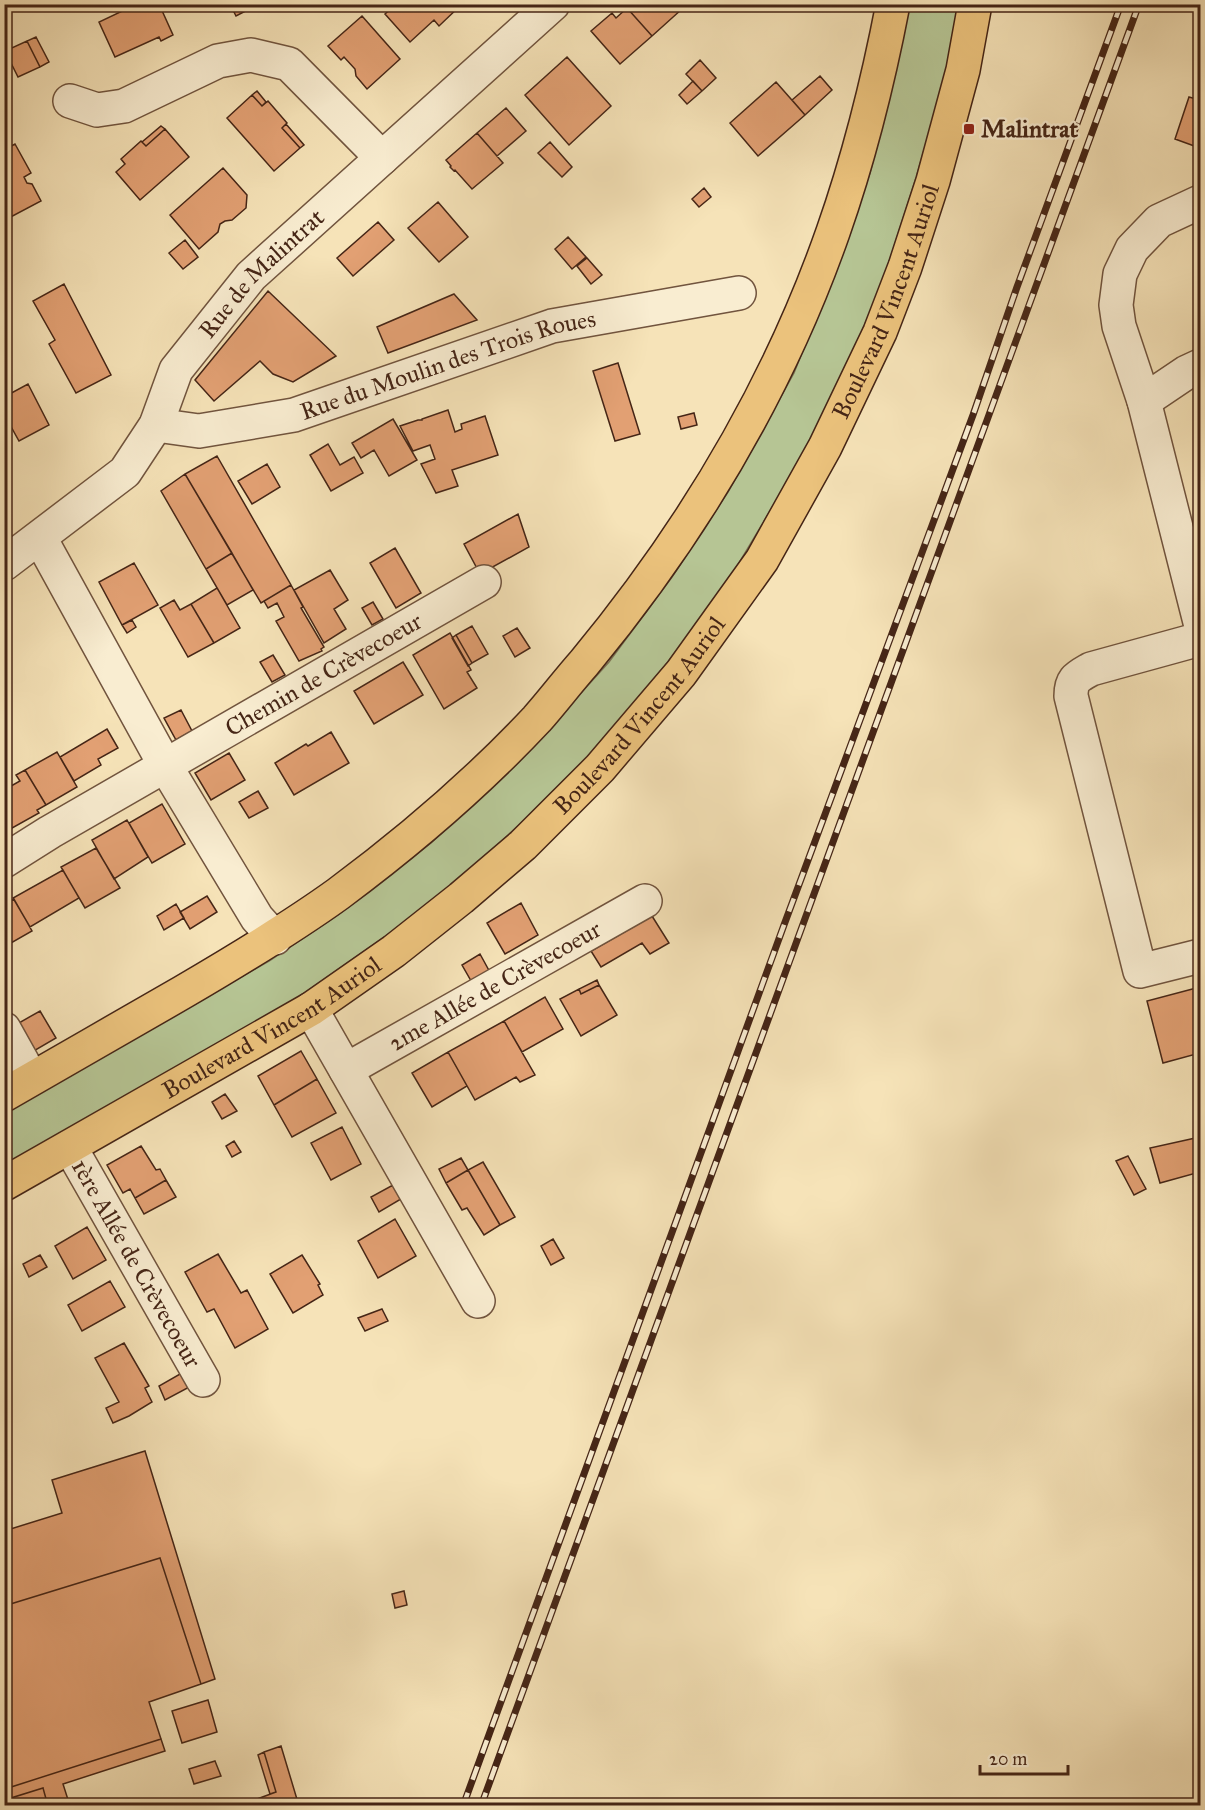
<svg xmlns="http://www.w3.org/2000/svg" width="1205" height="1810" viewBox="0 0 1205 1810" font-family="'IM FELL Great Primer',serif">
<style>
.green{fill:#b6c594;stroke:#7e7555;stroke-width:1.5}
.building{fill:#e2a073;stroke:#452516;stroke-width:1.5}
.lines{fill:none;stroke-linecap:round;stroke-linejoin:round}
.minor-casing{stroke:#71543e;stroke-width:36}
.major-casing{stroke:#452516;stroke-width:36}
.minor{stroke:#f9edd1;stroke-width:33}
.major{stroke:#ebc27c;stroke-width:33}
.rail-casing{stroke:#452516;stroke-width:7}
.rail{stroke:#f9edd1;stroke-width:4.5;stroke-dasharray:14;stroke-linecap:butt}
.poi-dot{fill:#8f2418;stroke:#f9edd1;stroke-width:2}
.labels{text-anchor:middle;dominant-baseline:central;stroke-width:4.5;stroke-linejoin:round;paint-order:stroke}
.poi-label{font-size:24px;font-weight:bold;fill:#452516;stroke:#f9edd1;text-anchor:start}
.street-label{font-size:24px;fill:#452516;stroke:#f9edd1}
</style>
<rect width="100%" height="100%" fill="#f6e3b8"/>
<filter id="stains"><feTurbulence type="fractalNoise" baseFrequency=".00333" numOctaves="4"/><feColorMatrix values="0 0 0 0 .2 0 0 0 0 .09 0 0 0 0 .02 0 0 0 .5 -.17"/></filter>
<radialGradient id="worn" r=".72"><stop offset=".6" stop-color="#630" stop-opacity="0"/><stop offset="1" stop-color="#630" stop-opacity=".3"/></radialGradient>
<path class="green" d="M911 5H958L945 77 916 178 883 281 844 374 803 456 727 583 668 662 594 751 530 815 459 880 394 930 280 1010 5 1166 4 1113 269 961 338 915 431 843 523 757 609 662 672 577 728 492 794 373 836 268 870 173 896 69 905 17Z"/>
<path class="building" d="M137 4H159L173 35 161 41 159 37 115 57 99 22Z
M230 4H259L236 16Z
M396 4H462L439 26 434 20 410 42 385 14Z
M631 4H678L682 9 652 36 627 8Z
M627 8 652 36 620 64 591 31 612 13 616 18Z
M362 16 400 59 367 89 356 76 355 69 344 57 341 60 328 46Z
M36 37 49 62 40 67 27 41Z
M27 41 40 67 18 77 5 51Z
M567 57 611 106 569 145 525 95Z
M700 60 716 78 702 91 686 74Z
M820 76 832 90 805 115 792 100Z
M693 81 702 91 687 104 679 95Z
M776 82 805 115 758 156 730 123Z
M257 91 266 102 262 106 252 95Z
M252 95 262 106 268 101 287 123 282 128 300 148 274 171 227 118Z
M1189 97 1200 100V137L1197 147 1175 139Z
M506 108 526 131 497 156 477 133Z
M286 124 304 145 300 148 282 128Z
M161 126 165 129 146 146 142 142Z
M165 129 189 157 140 200 116 172 125 164 121 159 141 141 146 146Z
M477 133 503 163 472 189 455 170 454 171 450 167 451 166 446 160Z
M550 142 572 167 562 177 538 153Z
M15 144 31 173 24 177 27 183 32 184 41 201 5 220 4 150Z
M223 168 247 195 246 208 232 220 225 221 220 224 218 232 199 249 170 215Z
M704 188 711 197 699 207 692 199Z
M438 202 468 237 439 262 408 228Z
M378 222 394 240 353 276 337 258Z
M568 237 586 257 572 269 555 249Z
M185 240 198 257 183 269 169 253Z
M587 258 602 275 591 284 577 266Z
M64 284 111 375 76 393 49 344 55 340 33 301Z
M268 291 336 356 293 382 273 374 260 361 214 401 195 380Z
M454 294 477 320 388 353 377 327Z
M618 363 640 434 615 441 593 371Z
M28 384 49 425 19 441 4 414V397Z
M448 410 455 432 462 429 461 424 485 416 498 455 452 470 458 486 436 493 421 464 435 459 430 445 413 451 400 426 418 420H422V419Z
M694 413 697 425 681 429 678 417Z
M393 419 417 460 389 476 374 450 361 458 352 443Z
M328 444 340 465 354 457 363 473 331 491 310 455Z
M217 456 291 585 261 603 185 474Z
M267 464 280 487 252 504 238 481Z
M185 474 232 553 206 569 161 491Z
M518 514 529 547 480 574 464 544Z
M395 548 421 593 396 608 370 563Z
M232 553 253 590 227 605 206 569Z
M134 563 158 605 122 625 99 582Z
M330 570 348 600 334 609 346 629 324 643 294 590Z
M291 585 303 607 301 608 324 647 321 649 322 651 299 661 276 621 284 617 277 603 268 608 264 601Z
M217 588 240 628 214 643 191 604Z
M174 600 180 610 191 604 214 643 188 657 160 608Z
M373 602 383 619 372 625 362 608Z
M132 620 136 627 127 633 122 625Z
M472 626 488 654 472 663 456 635Z
M517 628 530 648 515 657 503 636Z
M450 633 471 670 467 672 477 688 444 709 413 655Z
M456 635 472 663 468 666 452 638Z
M273 655 285 675 272 682 260 662Z
M403 662 423 695 374 724 354 691Z
M181 710 192 731 176 740 164 718Z
M107 729 118 748 98 759 101 765 74 781 60 757Z
M331 732 349 763 294 795 275 763 306 744 308 746Z
M57 752 77 787 46 805 25 770Z
M229 753 245 780 211 800 195 773Z
M25 770 46 805 37 810 39 813 5 832 4 790 20 781 16 775Z
M258 791 268 808 249 818 239 802Z
M162 804 185 844 152 863 129 823Z
M127 820 148 857 114 879 92 840Z
M96 848 120 888 85 908 61 867Z
M63 870 79 898 30 927 13 898Z
M207 896 217 912 190 929 180 912Z
M14 899 32 931 11 943 4 931V904Z
M521 903 538 935 505 954 487 923Z
M176 904 184 918 164 930 157 916Z
M652 916 669 943 650 954 642 943 601 967 591 951Z
M480 954 492 976 474 986 462 965Z
M597 980 599 985 581 994 579 989Z
M599 985 617 1015 581 1036 560 999 579 989 581 994Z
M1200 987V1053L1163 1063 1147 1001Z
M545 997 563 1029 522 1052 504 1021Z
M40 1011 56 1038 27 1055 17 1024Z
M504 1021 535 1075 520 1082 516 1077 475 1100 448 1052Z
M301 1051 317 1079 274 1105 258 1076Z
M448 1052 467 1086 432 1107 412 1073Z
M317 1079 336 1113 292 1137 274 1105Z
M225 1094 237 1111 222 1119 212 1102Z
M342 1127 361 1164 331 1180 311 1143Z
M1200 1137V1172L1160 1183 1150 1148Z
M234 1141 241 1152 232 1157 226 1146Z
M141 1146 156 1170 160 1169 166 1180 135 1198 130 1189 123 1193 107 1165Z
M1128 1156 1146 1189 1134 1195 1116 1161Z
M461 1158 468 1170 446 1183 439 1169Z
M483 1162 515 1217 500 1225 468 1170Z
M468 1170 500 1225 484 1235 467 1208 462 1210 446 1183Z
M166 1180 176 1197 144 1214 135 1198Z
M393 1185 401 1199 379 1212 371 1197Z
M395 1219 416 1256 378 1278 358 1241Z
M87 1227 106 1260 73 1279 55 1246Z
M553 1239 564 1258 551 1265 541 1246Z
M218 1254 241 1293 247 1290 268 1329 235 1348 214 1309 207 1312 185 1272Z
M40 1255 47 1267 29 1277 23 1264Z
M302 1255 320 1284 318 1285 323 1295 293 1313 270 1274Z
M110 1281 125 1307 82 1331 68 1305Z
M382 1309 388 1321 365 1331 358 1318Z
M124 1343 149 1386 145 1388 152 1402 129 1416 113 1423 106 1408 119 1402 95 1358Z
M187 1370 195 1384 165 1400 159 1386Z
M145 1451 215 1679 201 1684 160 1558 4 1606V1531L62 1513 52 1480Z
M160 1558 201 1684 149 1702 161 1739 8 1788 4 1777V1606Z
M404 1591 407 1605 395 1608 392 1594Z
M208 1700 217 1732 182 1743 172 1711Z
M161 1739 165 1751 63 1784 70 1806H48L43 1788 11 1798 8 1788Z
M281 1746 299 1806H259L257 1799 276 1792 264 1752Z
M264 1752 276 1792 270 1794 258 1755Z
M215 1761 221 1776 194 1784 189 1769Z
M43 1788 48 1806H4V1800Z"/>
<g class="lines">
<defs>
<g id="minor">
<path d="M70 101 97 110 124 106 218 61 251 55 289 64 382 158"/>
<path d="M1200 202 1159 221 1132 249 1120 274 1116 305 1119 326 1144 401 1200 622"/>
<path d="M1144 401 1187 372 1200 366"/>
<path id="s1" d="M156 425 199 431 294 415 552 326 739 293"/>
<path d="M40 538 166 767 257 918 275 938"/>
<path id="s2" d="M4 564 125 472 156 425 176 370 251 276 553 4"/>
<path d="M1200 639 1091 669C1077 677 1071 679 1071 696L1140 971 1200 956"/>
<path id="s3" d="M4 861 50 832 484 582"/>
<path d="M311 1009 478 1301"/>
<path d="M4 1029 23 1063"/>
<path id="s4" d="M346 1070 645 901"/>
<path id="s5" d="M70 1147 203 1380"/>
</g>
<g id="major">
<path d="M4 1095C64 1061 123 1026 183 992 236 961 288 930 338 894 408 842 477 783 537 719 553 701 568 681 584 663 690 535 778 389 833 232 859 158 878 82 893 4"/>
<path id="s6" d="M4 1184 311 1009 394 951 461 898 523 845 600 768 681 673 762 560 825 447 880 332 905 267 933 181 963 70 975 4"/>
</g>
</defs>
<use href="#minor" class="minor-casing"/>
<use href="#major" class="major-casing"/>
<use href="#minor" class="minor"/>
<use href="#major" class="major"/>
<defs>
<path id="rail" d="M463 1806 784 925 973 415 1017 287 1121 4
M481 1806 1139 4"/>
</defs>
<use href="#rail" class="rail-casing"/>
<use href="#rail" class="rail"/>
</g>
<rect class="poi-dot" x="963" y="123" width="12" height="12" rx="3"/>
<g class="labels">
<g class="poi-label">
<text x="981" y="129">Malintrat</text>
</g>
<g class="street-label">
<text stroke="none"><textPath href="#s2" startOffset="396">Rue de Malintrat</textPath></text>
<text stroke="none"><textPath href="#s6" startOffset="1282">Boulevard Vincent Auriol</textPath></text>
<text stroke="none"><textPath href="#s1" startOffset="302">Rue du Moulin des Trois Roues</textPath></text>
<text stroke="none"><textPath href="#s3" startOffset="370">Chemin de Crèvecoeur</textPath></text>
<text stroke="none"><textPath href="#s6" startOffset="796">Boulevard Vincent Auriol</textPath></text>
<text stroke="none"><textPath href="#s4" startOffset="171">2me Allée de Crèvecoeur</textPath></text>
<text stroke="none"><textPath href="#s6" startOffset="310">Boulevard Vincent Auriol</textPath></text>
<text stroke="none"><textPath href="#s5" startOffset="134">1ère Allée de Crèvecoeur</textPath></text>
</g>
</g>
<rect width="1205" height="1810" fill="none" stroke="#f6e3b8" stroke-width="24"/>
<rect x="6" y="6" width="1193" height="1798" fill="none" stroke="#452516" stroke-width="3"/>
<rect x="12" y="12" width="1181" height="1786" fill="none" stroke="#452516" stroke-width="1.5"/>
<path d="M980 1765v9h88v-9" fill="none" stroke="#452516" stroke-width="3"/>
<text x="989" y="1765" font-size="18" fill="#452516" stroke="#f9edd1" stroke-width="4.5" paint-order="stroke">20 m</text>
<rect width="100%" height="100%" filter="url(#stains)"/>
<rect width="100%" height="100%" fill="url(#worn)"/>
</svg>
